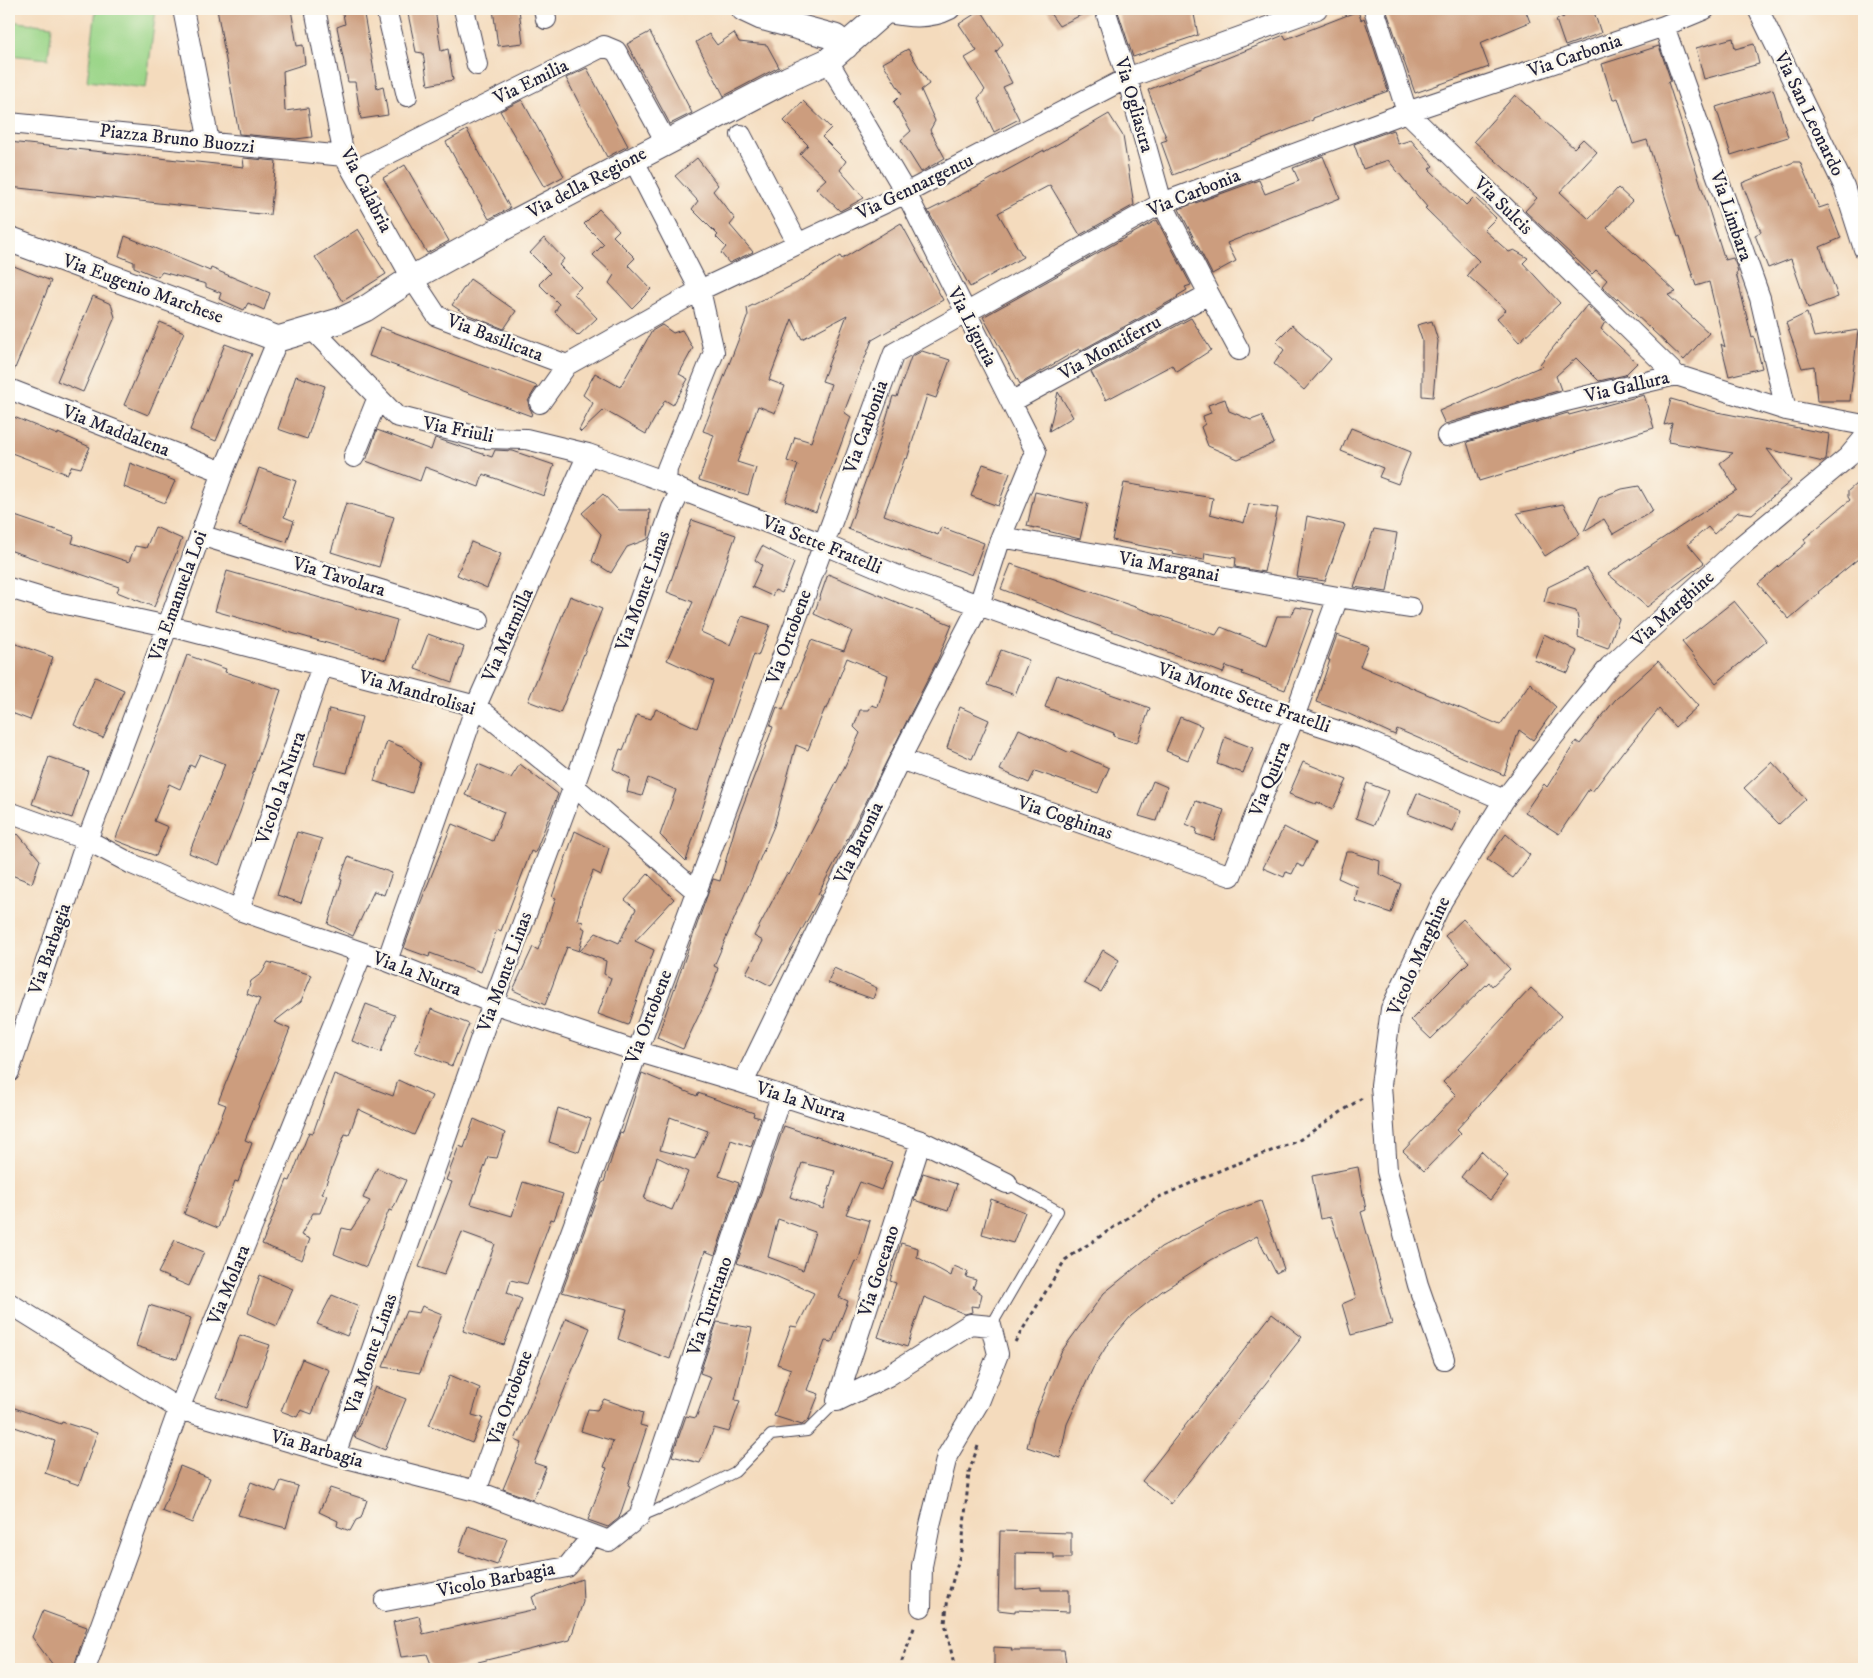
<svg xmlns="http://www.w3.org/2000/svg" width="1873" height="1678" viewBox="0 0 1873 1678" font-family="'IM FELL DW Pica',serif">
<style>
.green{fill:#9cd68a;stroke:#5f7c62}
.building{fill:#cc9d7e;fill-rule:evenodd}
.lines{fill:none;stroke-linecap:round;stroke-linejoin:round}
.service-casing{stroke:#423e4e;stroke-width:12}
.minor-casing{stroke:#423e4e;stroke-width:22}
.tertiary-casing{stroke:#423e4e;stroke-width:27}
.path{stroke:#423e4e;stroke-width:3;stroke-dasharray:4 4;stroke-linecap:butt}
.service{stroke:#fff;stroke-width:10}
.minor{stroke:#fff;stroke-width:20}
.tertiary{stroke:#fff;stroke-width:25}
.labels{text-anchor:middle;dominant-baseline:central;stroke-width:5;stroke-linejoin:round;paint-order:stroke}
.street-label{font-size:19px;fill:#22223b;stroke:#fbf7ec}
</style>
<rect width="100%" height="100%" fill="#fbf7ec"/>
<filter id="ink" filterUnits="userSpaceOnUse"><feTurbulence type="fractalNoise" baseFrequency=".02" numOctaves="2"/><feDisplacementMap in="SourceGraphic" scale="10" xChannelSelector="R" yChannelSelector="G"/><feConvolveMatrix kernelMatrix="1 2 1 2 8 2 1 2 1" color-interpolation-filters="sRGB"/></filter>
<filter id="wash" filterUnits="userSpaceOnUse"><feTurbulence type="fractalNoise" baseFrequency=".0096" numOctaves="4" result="noise"/><feDisplacementMap in="SourceGraphic" scale="20" xChannelSelector="R" yChannelSelector="G"/><feGaussianBlur stdDeviation="1.12" result="paint"/><feColorMatrix in="noise" values="0 0 0 0 0 0 0 0 0 0 0 0 0 0 0 0 0 1.4 0 .05"/><feComposite in="paint" operator="in"/></filter>
<g filter="url(#wash)">
<rect width="100%" height="100%" fill="#f4dbbd"/>
<path class="green" d="M96 9H156L146 88 87 81Z
M9 21 52 26 48 59 9 55Z"/>
<g id="blocks">
<path class="building" d="M217 9H291L297 46 303 45 305 64 283 71 285 111 308 108 312 137 296 139 239 134Z
M342 9H363L377 88 383 86 388 115 361 119 355 82H348L337 27 345 24Z
M407 9H435L441 51 448 49 453 80 428 85 423 53 416 52Z
M493 9H519L523 43 498 46Z
M1047 9H1093L1059 26Z
M1117 9H1151L1154 14 1168 9H1193L1198 35 1133 57Z
M1386 9H1525L1530 22 1480 43 1489 67 1415 93Z
M1561 9H1593L1601 33 1565 46 1556 20 1564 17Z
M981 10 1003 44 996 52 1012 83 1003 87 1019 119 994 132 978 98 985 90 965 58 977 51 959 24Z
M1358 11 1361 20 1364 18 1388 91 1313 118V120L1173 175 1161 142 1167 140 1148 90 1284 35 1286 39Z
M650 32 692 113 670 124 627 44Z
M734 33 739 42 767 45 779 67 724 96 696 42 709 34 717 45Z
M1733 38 1735 49 1754 44 1759 64 1704 79 1696 48Z
M1659 46 1671 81 1668 82 1725 260 1733 258 1736 265 1738 272 1736 273 1752 338 1754 337 1762 368 1729 376 1721 344 1725 347 1709 282 1696 286 1680 236 1678 237 1647 140 1633 144 1618 98 1613 100 1602 64Z
M908 49 929 84 921 90 935 121 930 130 945 158 921 172 901 140 911 131 894 102 902 94 883 63Z
M587 68 628 146 607 157 566 78Z
M1773 89 1788 137 1731 155 1716 107Z
M1515 95 1574 148 1583 139 1597 152 1560 192 1589 219 1618 188 1632 201 1607 228 1676 292 1668 295 1709 333 1684 360 1618 298 1617 300 1602 286 1607 280 1596 270 1592 274 1525 211 1537 198 1474 141Z
M522 100 564 176 544 187 500 111Z
M803 101 831 128 822 137 846 161 840 170 864 198 840 211 816 188 826 179 800 154 808 145 784 121Z
M1109 114 1123 136 1134 205 1080 235 1050 185 998 213 1023 257 970 287 928 211 978 186 1044 150V152Z
M467 130 510 208 489 219 446 142Z
M1393 130 1398 144 1411 140 1433 166 1429 169 1466 205 1474 197 1496 218 1484 230 1509 252 1514 250 1528 258 1523 263 1560 303 1519 342 1497 318 1506 310 1467 275 1479 261 1425 208 1427 207 1388 160 1363 169 1354 144Z
M9 142 244 167 243 158 276 161 270 215 9 187Z
M1323 156 1340 198 1227 243 1236 261 1212 274 1179 209 1259 180 1265 194 1299 181 1293 168Z
M697 158 718 185 713 191 735 219 730 225 753 252 729 263 721 253 726 247 716 237 718 235 692 209 698 201 675 176Z
M1794 162H1800L1819 208 1828 205 1841 238 1820 247 1838 297 1808 308 1791 259 1768 268 1755 235 1761 232 1742 183Z
M405 165 449 241 427 253 383 178Z
M599 209 619 230 613 236 635 258 628 265 651 289 632 308 609 283 614 275 593 255 604 244 584 224Z
M1157 220 1191 285 1185 287 1187 290 1177 296 1178 297 1080 351 1079 349 1020 384 983 317Z
M901 223 943 300 872 340 844 412 851 417 816 512 785 501 798 465 787 461 795 437 811 442 831 384 822 381 847 315 802 339 792 319 769 380 785 386 775 413 758 406 737 462 756 468 748 495 699 480 714 435 703 431 748 315 747 308 797 283 840 256 842 259Z
M358 229 386 274 343 301 315 257Z
M125 236 210 271 211 268 270 293 264 310 248 303 244 310 219 299 221 293 206 287V284L162 272 158 277 134 267V262L119 256Z
M544 238 564 259 559 265 581 287 574 294 597 318 578 336 555 312 559 304 539 284 550 273 530 253Z
M9 264 51 281 11 378 9 377Z
M470 279 516 311 504 329 464 313 452 305Z
M93 296 111 304 115 317 83 392 57 381Z
M1587 305 1605 322 1601 329 1637 363 1625 375 1599 381 1576 358 1556 376 1561 390 1445 424 1439 411 1542 366 1540 364Z
M1807 313 1814 337 1858 330 1850 401H1817L1814 366 1802 368 1786 323Z
M1191 318 1211 350 1177 372 1172 365 1106 400 1091 372Z
M1432 321 1438 341 1433 397 1422 396V340L1417 325Z
M160 322 184 332 148 415 124 405Z
M662 325 673 333 682 330 693 348 679 374 688 379 673 405 665 400 646 434 604 410 581 432 579 430 593 403 583 395 595 373 620 387 652 331Z
M1292 325 1331 359 1304 390 1274 364 1284 350 1276 341Z
M380 327 537 386 528 401 529 407 532 412 531 416 369 356Z
M225 344 252 354 216 441 190 430Z
M922 351 950 360 936 398 927 395 907 459 905 458 884 515 938 535 941 527 984 543 972 575 848 529 877 449 893 396 897 397 911 357Z
M296 376 325 386 307 439 278 429Z
M1058 392 1073 417 1049 431Z
M1644 395 1654 428 1479 481 1467 442 1568 413 1569 415Z
M1225 399 1229 411 1251 420 1262 416 1274 443 1238 459 1208 446 1201 427 1205 424 1203 416 1211 413 1208 405Z
M1671 399 1712 411 1829 434 1826 460 1823 462 1767 449 1791 481 1752 514 1738 512 1714 534 1708 527 1688 544 1704 563 1647 607 1608 574 1737 490 1720 463 1733 453 1668 442 1672 423 1664 425Z
M9 415 58 435V433L90 447 81 468 72 466 67 474 9 452Z
M1351 428 1411 452 1398 484 1379 477 1383 468 1341 451Z
M377 430 431 450 435 438 492 457 495 450 513 451 554 465 544 496 483 474 479 487 425 467 420 481 366 461Z
M130 463 175 481 165 503 124 487Z
M983 464 1010 473 998 506 971 496Z
M259 468 296 481 284 517 294 521 287 542 239 526Z
M1864 477V554L1818 592 1819 593 1789 619 1758 584 1806 543 1804 539 1850 500 1848 497V491Z
M1124 483 1213 498 1210 514 1244 523 1249 504 1278 508 1264 572 1235 567 1236 558 1205 553 1204 560 1172 554 1173 552 1112 540Z
M1639 486 1653 511 1613 534 1604 519 1584 531 1599 498 1622 489Z
M1035 492 1088 504 1080 539 1027 526Z
M603 494 618 510H650L648 539 627 547 611 573 592 561 601 534 582 513Z
M346 503 394 517 379 567 331 552Z
M1563 504 1580 534 1545 556 1517 513Z
M9 514 74 536 72 543 129 562 135 546 146 548 155 527 182 539 154 607 117 592 119 587 9 550Z
M1307 516 1345 525 1325 581 1297 577Z
M692 520 736 535 701 632 730 645 742 616 770 625 758 656 754 654 720 753 686 861 660 835 676 790 648 778 642 796 627 792 630 778 613 769 620 749 623 750 637 715 651 719 656 709 697 728 713 681 667 660 693 602 667 592Z
M1374 529 1397 533 1387 592 1354 587Z
M471 542 501 554 487 588 457 575Z
M762 546 794 563 782 593 775 590 772 596 752 587 762 565 755 560Z
M1011 564 1216 635 1221 627 1266 645 1277 616H1291L1296 607 1314 610 1285 690 1242 674 1243 672 1226 666 1223 673 1001 589Z
M1587 568 1619 619 1608 648 1578 637 1579 622 1576 611 1544 602 1548 587Z
M227 571 397 620 386 660 215 611Z
M828 574 952 625 938 659 850 834 818 894 821 895 771 986 746 973 763 941 754 936 787 873 789 875 844 768 860 733 854 727 860 710H869L872 705 878 707 888 675 847 658 827 709 825 708 808 750 796 745 774 826 714 966 718 968 713 985 683 1049 657 1038 713 879 720 881 737 821 773 727 770 726 777 707 783 710 811 640 844 651 852 631 814 614Z
M570 596 602 609 560 713 528 701Z
M1734 601 1767 641 1716 683 1682 642Z
M428 634 464 647 452 682 415 669Z
M1544 634 1577 651 1568 673 1534 660Z
M1337 635 1368 646 1360 666 1500 725 1530 683 1556 707 1533 740 1519 730 1504 775 1397 729 1395 735 1349 714 1316 702 1330 660H1328Z
M13 643 53 657 30 720 9 712V656Z
M1001 650 1029 660 1015 695 987 685Z
M187 655 226 669 225 672 281 690 240 812 219 865 189 853 225 764 200 754 194 767 190 765 180 789 169 784 154 821 168 827 156 856 115 840 170 703Z
M1658 661 1698 706 1675 727 1659 709 1625 751 1624 750 1592 792 1589 789 1559 834 1525 812 1544 784 1547 787 1576 741 1580 744 1615 700Z
M1057 675 1150 708 1137 743 1113 736 1114 733 1045 707Z
M95 677 124 690 103 738 74 725Z
M960 707 989 720 972 759 947 748Z
M329 709 362 717 347 773 314 765Z
M1180 717 1202 726 1188 760 1166 751Z
M1019 729 1070 753 1071 751 1109 768 1098 793 1035 771 1029 783 1000 770Z
M1225 737 1253 748 1243 773 1217 764Z
M387 741 402 747 421 763 412 793 374 781Z
M49 757 88 771 72 818 32 804Z
M1303 762 1347 780 1333 809 1317 802 1316 804 1289 794Z
M1772 762 1806 799 1779 824 1744 788Z
M478 764 511 778 520 764 558 794 535 853 531 851 501 931 497 929 481 972 430 953 429 957 404 948 418 909 452 824 493 841 504 812 465 795Z
M1153 781 1167 787 1156 821 1139 816Z
M1367 783 1388 791 1374 825 1356 818Z
M1417 793 1461 811 1453 832 1408 814Z
M1196 801 1224 810 1214 840 1196 834 1197 829 1186 824Z
M1284 827 1315 843 1303 867 1297 864 1292 874 1286 872 1284 877 1263 868Z
M575 831 609 848 601 875 593 871 582 900 577 920 583 922 582 927 585 929 579 951 567 947 545 1005 513 990 533 947 538 950 556 898 552 897Z
M297 832 322 839 301 903 277 895Z
M18 834 40 860 32 883 9 874V840Z
M1506 834 1530 855 1513 878 1487 860Z
M1346 852H1352L1380 861 1379 874 1401 884 1391 913 1355 901 1358 887 1338 878Z
M348 857 392 873 384 895 374 891 353 936 328 924 342 880 340 879Z
M648 874 674 899 635 941 654 950 628 1025 598 1014 611 978 604 974 606 961 580 951 596 933 619 943 636 909 625 900Z
M1463 919 1510 969 1492 986 1489 982 1431 1039 1411 1020 1469 962 1445 936Z
M1103 950 1119 960 1101 992 1084 983Z
M268 962 312 975 301 1001 274 1022 290 1029 245 1140 252 1143 238 1182 235 1181 218 1228 184 1214 226 1105 218 1102 260 999 247 994 251 981 262 973Z
M834 968 877 988 873 999 828 983Z
M1531 988 1561 1016 1457 1129 1461 1133 1424 1171 1403 1151 1456 1095 1443 1082Z
M366 1004 395 1015 381 1052 352 1041Z
M431 1009 469 1024 452 1066 415 1052Z
M642 1073 697 1096 698 1093 754 1113 753 1116 761 1118 751 1147 731 1140 719 1176 739 1183 715 1255 705 1251 670 1359 618 1339 627 1309 562 1292 602 1183 604 1182 620 1132 623 1133ZM670 1117 708 1131 695 1159 660 1150ZM657 1157 688 1172 672 1210 644 1199Z
M334 1074 393 1096 398 1080 432 1096 414 1135 358 1109 349 1135 345 1134 322 1194 327 1195 320 1213H313L301 1235 310 1239 302 1260 262 1244 287 1180 290 1181 309 1132 313 1133Z
M558 1108 591 1119 579 1152 549 1142Z
M474 1119 505 1133 497 1158 488 1157 471 1204 512 1216 523 1182 563 1194 554 1220 551 1219 527 1284 511 1280 507 1293 522 1299 504 1345 463 1331 495 1244 462 1232 444 1275 419 1267 452 1182 446 1180 459 1146 464 1148Z
M784 1126 892 1162 881 1190 860 1182 846 1214 870 1221 858 1262 855 1261 839 1297 848 1301 832 1342 825 1341 807 1390 819 1394 809 1419 802 1425 774 1416 791 1369 777 1364 791 1326 797 1327 814 1293 771 1274V1275L737 1263ZM802 1163 835 1171 823 1209 790 1197ZM778 1219 815 1232 803 1270 768 1257Z
M1481 1151 1508 1177 1490 1200 1461 1177Z
M1358 1167 1366 1210 1361 1212 1392 1324 1351 1335 1342 1304 1356 1298 1331 1217 1320 1219 1312 1176Z
M377 1168 406 1180 392 1211 389 1210 366 1267 334 1254 342 1228 351 1230 370 1201 363 1198Z
M923 1173 957 1184 948 1211 914 1200Z
M991 1199 1025 1212 1013 1243 982 1234Z
M1261 1201 1284 1269 1276 1273 1257 1236 1211 1260 1162 1291 1131 1316 1109 1342 1093 1368 1067 1424 1060 1458 1027 1447 1034 1418 1061 1352 1104 1293 1161 1247 1224 1214Z
M175 1240 204 1252 189 1286 158 1273Z
M901 1243 918 1248 917 1257 951 1276 954 1266 968 1272 966 1277 976 1280 973 1288 982 1294 979 1307 971 1306 972 1312 965 1314 924 1297 907 1347 878 1337 896 1283 890 1281Z
M260 1275 293 1289 277 1326 248 1313Z
M332 1295 359 1306 347 1336 317 1324Z
M149 1305 191 1318 177 1359 136 1346Z
M422 1306 442 1314 420 1373 383 1367 406 1311 419 1313Z
M1272 1314 1302 1337 1171 1504 1142 1481Z
M566 1318 590 1328 534 1463 546 1467 533 1500 503 1489 522 1443 515 1440Z
M717 1322 752 1328 735 1400 740 1401 729 1432 714 1428 700 1463 672 1456 686 1416 696 1418 711 1377 700 1373Z
M240 1335 270 1345 246 1408 217 1397Z
M302 1359 329 1370 312 1414 301 1410 297 1417 281 1411Z
M450 1375 480 1388 472 1415 483 1418 472 1443 429 1425Z
M375 1387 406 1399 385 1450 354 1437Z
M604 1399 643 1413 640 1425 647 1427 628 1485 630 1486 619 1518 608 1527 588 1520 607 1468 604 1467 613 1441 581 1431 588 1409 597 1410Z
M9 1406 61 1424 62 1422 97 1433 79 1485 45 1473 55 1441 9 1425Z
M180 1466 210 1478 192 1523 162 1511Z
M281 1481 298 1486 286 1528 238 1515 251 1482 276 1492Z
M330 1488 367 1500 361 1518 356 1520 350 1531 337 1526 338 1521 319 1512Z
M468 1526 507 1539 497 1565 459 1552Z
M1000 1531 1071 1533V1558H1054V1554L1016 1553V1589L1041 1587V1590H1069V1612L1015 1610V1612L998 1610Z
M582 1579 583 1602 570 1640 449 1669H433L427 1654 401 1657 393 1622 419 1616 423 1634 536 1609 532 1597Z
M43 1611 87 1627 73 1669H56L32 1637Z
M994 1647 1012 1648 1011 1650H1064L1067 1669H994Z"/>
</g>
</g>
<g filter="url(#ink)">
<use href="#blocks" fill-opacity="0" stroke="#423e4e" stroke-width="1"/>
<g class="lines">
<defs>
<path id="service" d="M991 1326 1058 1211 1007 1183
M639 1517 675 1502 735 1472 771 1435 807 1431 837 1401"/>
<path id="minor" d="M183 9 209 142
M315 9 344 156 412 278 437 316 567 365
M386 9 407 96
M464 9 477 65
M544 9 546 19
M1374 9 1407 112 1676 375
M1758 9 1844 186 1864 249
M884 12C907 17 929 20 950 9
M1664 26 1760 298 1786 410
M9 123 344 156
M741 135 798 244
M633 159 700 290 714 352 667 469 666 482
M354 171 604 46 616 51 666 142
M1209 294 1239 350
M312 329 396 416 482 438 526 439 588 454 666 482 681 490 823 544 903 578 1294 717 1363 739 1504 800
M9 389 223 472
M1011 402 1209 294 1162 203 1127 78 1105 9
M540 403 567 365 700 290 906 193 1127 78 1317 9
M1447 436 1566 401 1676 375 1786 410 1864 425
M354 457 378 397
M200 535 479 620
M1001 537 1338 597 1411 608
M9 588 52 601 186 630 476 706 568 781 697 892
M900 759 1231 876 1294 717 1338 597
M9 812 87 840 132 864 239 910 387 961 493 1003 636 1051 743 1083 921 1141 1007 1183
M239 910 322 666
M387 961 476 706 588 454
M9 1072 82 854 168 625 223 472 278 339
M743 1083 900 759 979 605 1001 537 1036 452 906 193 828 61
M9 1303 179 1409 335 1455 476 1491 609 1541 639 1517 781 1096
M1444 1359 1418 1285 1387 1171 1381 1085 1391 1009 1442 901 1504 800 1549 742 1610 666 1740 547 1848 457 1864 438
M837 1401 888 1376 970 1324 991 1326 998 1354 979 1402 947 1456 930 1525 922 1566 921 1607
M837 1401 921 1141
M335 1455 493 1003 574 786 672 508 681 490
M476 1491 894 353 1162 203 1407 112 1664 26 1705 9
M385 1601 567 1567 593 1535
M85 1669 179 1409 362 953"/>
<path id="tertiary" d="M744 9 761 17 835 37 846 46
M9 239 278 339 339 321 365 309 412 278 503 228 788 79 828 61 884 12 885 9"/>
</defs>
<use href="#service" class="service-casing"/>
<use href="#minor" class="minor-casing"/>
<use href="#tertiary" class="tertiary-casing"/>
<path class="path" d="M1015 1342 1065 1260 1157 1198 1228 1167 1298 1141 1362 1098
M899 1669 915 1625
M955 1669 945 1623 948 1597 962 1548 969 1472 978 1446"/>
<use href="#service" class="service"/>
<use href="#minor" class="minor"/>
<use href="#tertiary" class="tertiary"/>
</g>
</g>
<g class="labels">
<g class="street-label">
<text transform="translate(1575 56) rotate(-19)">Via Carbonia</text>
<text transform="translate(531 82) rotate(-26)">Via Emilia</text>
<text transform="translate(1134 105) rotate(74)">Via Ogliastra</text>
<text transform="translate(1809 114) rotate(64)">Via San Leonardo</text>
<text transform="translate(177 139) rotate(6)">Piazza Bruno Buozzi</text>
<text transform="translate(587 183) rotate(-28)">Via della Regione</text>
<text transform="translate(915 187) rotate(-26)">Via Gennargentu</text>
<text transform="translate(366 190) rotate(63)">Via Calabria</text>
<text transform="translate(1194 193) rotate(-22)">Via Carbonia</text>
<text transform="translate(1503 206) rotate(44)">Via Sulcis</text>
<text transform="translate(1731 216) rotate(71)">Via Limbara</text>
<text transform="translate(143 289) rotate(20)">Via Eugenio Marchese</text>
<text transform="translate(972 327) rotate(63)">Via Liguria</text>
<text transform="translate(495 338) rotate(21)">Via Basilicata</text>
<text transform="translate(1110 348) rotate(-29)">Via Montiferru</text>
<text transform="translate(1627 387) rotate(-13)">Via Gallura</text>
<text transform="translate(866 427) rotate(-70)">Via Carbonia</text>
<text transform="translate(458 430) rotate(11)">Via Friuli</text>
<text transform="translate(116 431) rotate(21)">Via Maddalena</text>
<text transform="translate(822 545) rotate(22)">Via Sette Fratelli</text>
<text transform="translate(1169 567) rotate(10)">Via Marganai</text>
<text transform="translate(339 577) rotate(17)">Via Tavolara</text>
<text transform="translate(643 591) rotate(-70)">Via Monte Linas</text>
<text transform="translate(178 596) rotate(-70)">Via Emanuela Loi</text>
<text transform="translate(1673 609) rotate(-42)">Via Marghine</text>
<text transform="translate(508 635) rotate(-66)">Via Marmilla</text>
<text transform="translate(789 637) rotate(-70)">Via Ortobene</text>
<text transform="translate(417 693) rotate(16)">Via Mandrolisai</text>
<text transform="translate(1244 698) rotate(19)">Via Monte Sette Fratelli</text>
<text transform="translate(1270 779) rotate(-68)">Via Quirra</text>
<text transform="translate(281 788) rotate(-71)">Vicolo la Nurra</text>
<text transform="translate(1065 818) rotate(19)">Via Coghinas</text>
<text transform="translate(859 843) rotate(-64)">Via Baronia</text>
<text transform="translate(50 949) rotate(-71)">Via Barbagia</text>
<text transform="translate(1419 956) rotate(-66)">Vicolo Marghine</text>
<text transform="translate(505 972) rotate(-70)">Via Monte Linas</text>
<text transform="translate(417 974) rotate(21)">Via la Nurra</text>
<text transform="translate(649 1017) rotate(-69)">Via Ortobene</text>
<text transform="translate(801 1102) rotate(18)">Via la Nurra</text>
<text transform="translate(879 1271) rotate(-72)">Via Goceano</text>
<text transform="translate(229 1285) rotate(-68)">Via Molara</text>
<text transform="translate(710 1306) rotate(-71)">Via Turritano</text>
<text transform="translate(371 1354) rotate(-71)">Via Monte Linas</text>
<text transform="translate(510 1398) rotate(-70)">Via Ortobene</text>
<text transform="translate(317 1449) rotate(16)">Via Barbagia</text>
<text transform="translate(496 1580) rotate(-11)">Vicolo Barbagia</text>
</g>
</g>
<rect width="1873" height="1678" fill="none" stroke="#fbf7ec" stroke-width="30"/>
</svg>
